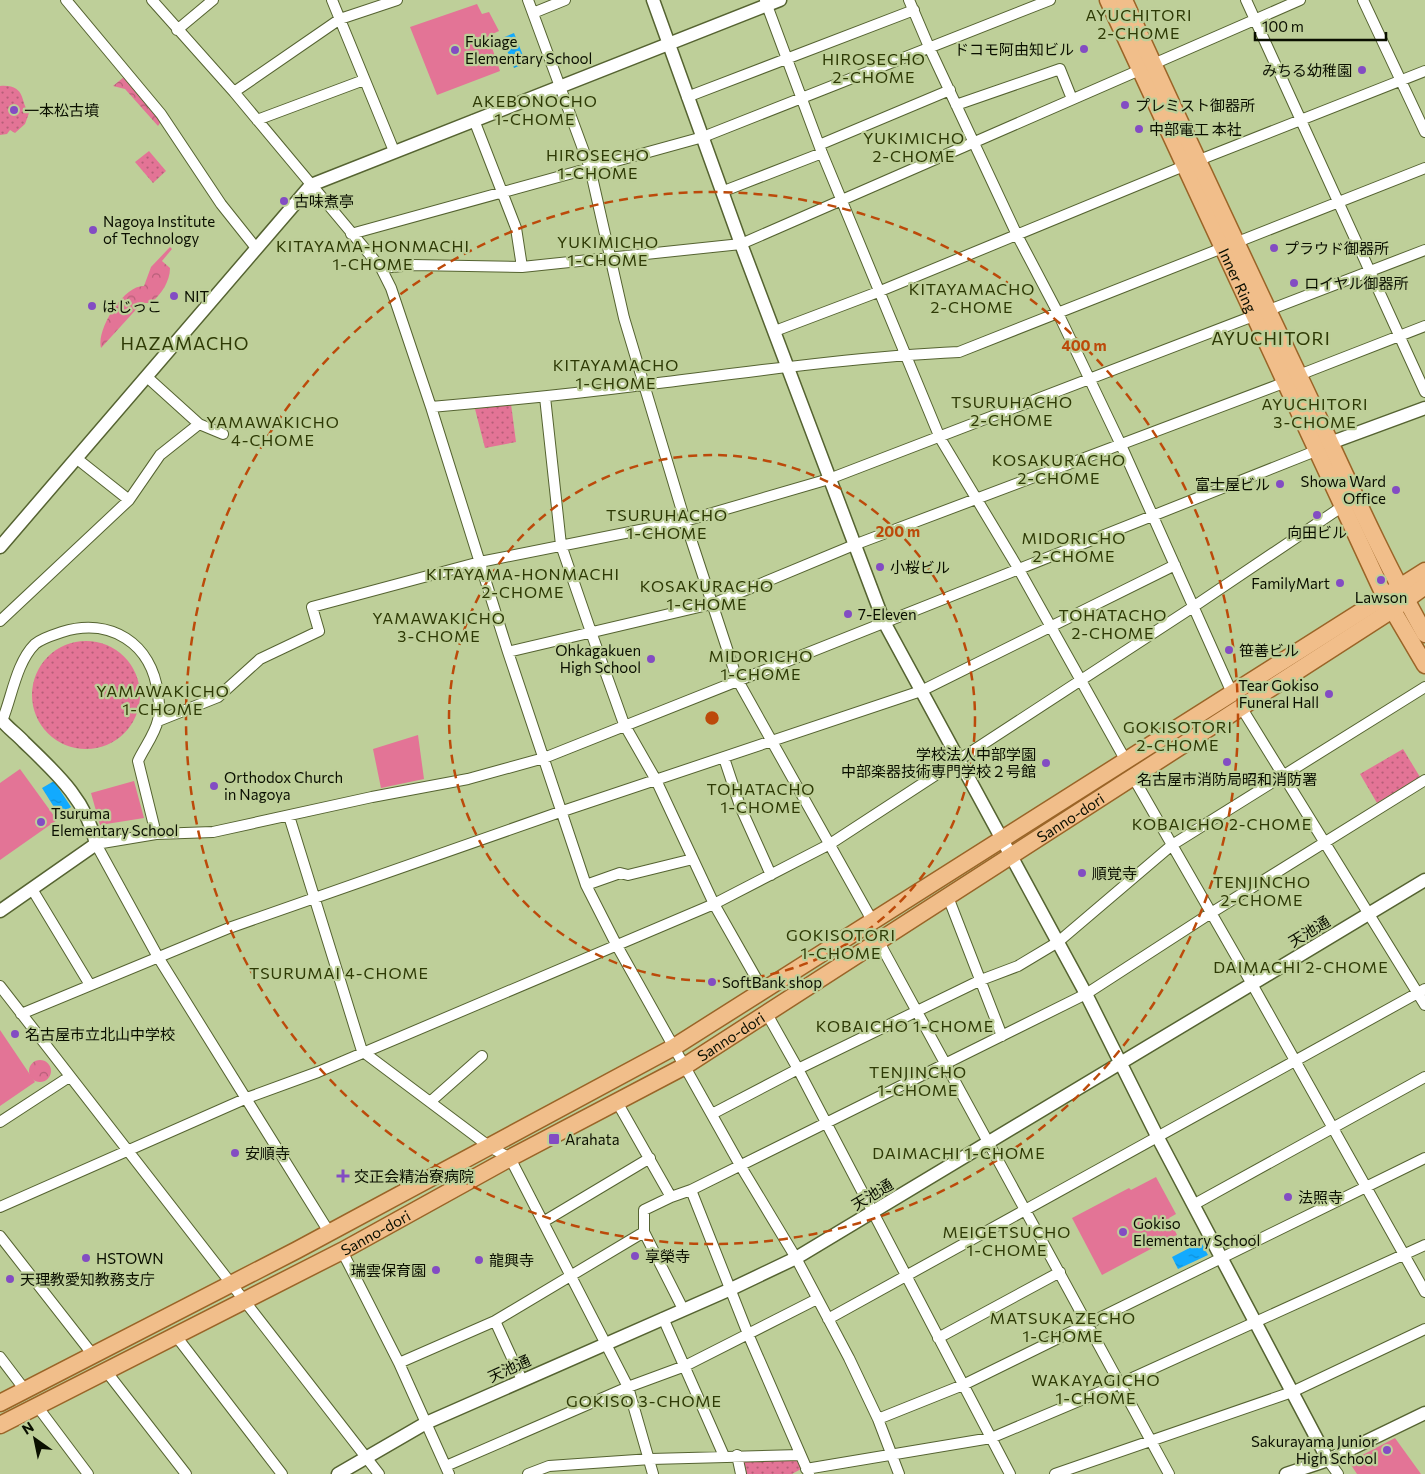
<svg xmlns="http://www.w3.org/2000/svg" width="1425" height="1474" viewBox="0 0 1425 1474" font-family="Commissioner,'Noto Sans JP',sans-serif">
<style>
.green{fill:url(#green-dots)}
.forest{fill:url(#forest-crowns)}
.pitch{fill:#e37496}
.water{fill:url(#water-ripples)}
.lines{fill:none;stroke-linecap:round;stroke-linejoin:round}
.minor-casing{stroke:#556331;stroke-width:12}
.tertiary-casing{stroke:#556331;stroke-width:15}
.primary-casing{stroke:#9a6427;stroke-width:19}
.minor{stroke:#fff;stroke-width:10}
.tertiary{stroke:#fff;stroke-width:12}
.primary{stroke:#f1be8a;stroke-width:16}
.ring{fill:none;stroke:#bc4a0a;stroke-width:2.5;stroke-dasharray:9 6}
.poi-dot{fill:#834cc3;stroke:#becf99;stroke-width:2}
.labels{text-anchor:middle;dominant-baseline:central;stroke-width:4.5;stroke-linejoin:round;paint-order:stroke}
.poi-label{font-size:15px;fill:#0a0f00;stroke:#becf99;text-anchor:start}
.street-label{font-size:15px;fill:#0a0f00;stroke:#becf99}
.neighbourhood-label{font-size:16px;letter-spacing:1px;fill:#2e3a05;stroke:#becf99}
.quarter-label{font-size:18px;letter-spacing:1px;fill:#2e3a05;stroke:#becf99}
.centre{fill:#bc4a0a;stroke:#becf99;stroke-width:2.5}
.ring-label{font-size:15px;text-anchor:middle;font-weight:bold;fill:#bc4a0a;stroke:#becf99;stroke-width:4.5;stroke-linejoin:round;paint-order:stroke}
</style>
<defs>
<pattern id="green-dots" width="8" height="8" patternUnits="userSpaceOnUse" patternTransform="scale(1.25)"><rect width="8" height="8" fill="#e37496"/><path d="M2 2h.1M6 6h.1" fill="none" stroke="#b65e78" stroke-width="1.8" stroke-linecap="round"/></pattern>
<pattern id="forest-crowns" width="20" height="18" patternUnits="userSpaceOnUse" patternTransform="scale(1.25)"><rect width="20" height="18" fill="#e37496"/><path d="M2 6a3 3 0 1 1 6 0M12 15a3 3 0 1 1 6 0" fill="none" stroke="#b65e78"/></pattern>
<pattern id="water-ripples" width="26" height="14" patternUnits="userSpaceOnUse" patternTransform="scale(1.25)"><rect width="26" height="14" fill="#12aafe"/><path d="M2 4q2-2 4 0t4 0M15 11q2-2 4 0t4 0" fill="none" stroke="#1091d8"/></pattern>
</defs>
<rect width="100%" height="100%" fill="#becf99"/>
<path class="green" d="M0 86C27 84 20 103 29 113L25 124 15 133 10 130 7 134 0 135Z
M149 151 166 171 153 183 135 162Z
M511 404 516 442 485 448 475 409Z
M32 695a54 54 0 1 1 108 0a54 54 0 1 1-108 0Z
M1403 749 1420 777 1377 803 1360 774Z
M796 1459 801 1469 792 1474H746L742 1461Z"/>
<path class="forest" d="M124 77 162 120 158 126 125 89 113 86Z
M170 247 172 249 162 261 170 268C170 282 161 294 151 303H142L101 348C96 329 124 285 144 286L151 267Z
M29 1071a11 11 0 1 1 22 0a11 11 0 1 1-22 0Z"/>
<path class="pitch" d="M477 4 482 14 489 12 499 31 488 36 500 71 437 95 410 27Z
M418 735 424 779 381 788 373 749Z
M20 769 57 820 0 860V783Z
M134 781 144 818 100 825 91 793Z
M0 1030 35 1082 0 1106Z
M1156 1177 1176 1214 1169 1218 1177 1235 1102 1275 1072 1218 1129 1188 1131 1190Z
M1395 1438 1421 1474H1357L1349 1462Z"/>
<path class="water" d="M514 33 526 63 514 68 502 38Z
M54 781 71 807 59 815 42 788Z
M1201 1242 1208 1255 1178 1269 1172 1257Z"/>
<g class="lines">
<defs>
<path id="minor" d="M66 0 161 114 221 204 256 248
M152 0 234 92 381 268 391 288 431 407 508 652 586 885 616 944 740 1165 796 1258 849 1358 878 1419 899 1474
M332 0 394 151
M528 0 590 168 624 318 685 521 737 679 873 922
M765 0 822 153 940 438 1018 568 1126 761
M909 0 929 47 1017 235 1057 311 1121 445 1232 693
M1246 0 1425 392
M1363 0 1425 132
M533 13 565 0
M177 30 213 0
M234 92 340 19 397 0
M687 97 914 10
M956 105 1060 69 1072 99
M257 120 364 80
M474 120 516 228 522 267
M819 145 950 90
M724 191 822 153
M351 234 703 137 1050 0
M381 268 413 265 522 267 741 244 1300 0
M775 331 878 292 1184 166 1425 71
M1299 375 1425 326
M147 377 199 424 223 434
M545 397 561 545 591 632 624 724 656 780 714 904 764 992
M431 407C502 401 572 394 643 385 748 372 853 357 959 352L1425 168
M76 458 129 500
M0 621 129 500 160 455 199 424
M508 652 712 604 854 545 1286 382
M1241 707 1425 1005
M2 721C12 697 16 663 35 644 42 638 53 635 62 632 110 617 152 643 158 694 159 702 160 712 158 720 155 734 144 748 138 761L156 834
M158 721 218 697 260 659 319 631 312 607 480 562 685 521 829 479 1425 250
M724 758 740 806 771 875
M1133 777 1252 984 1425 1292
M289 816 362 1051 490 1147 510 1158 628 1387 653 1474
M586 885 620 873 628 875 693 859
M32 889 90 985
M948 897 1002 1036
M879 942 1169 1474
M0 986 379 1474
M21 1014 229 928 560 812 921 691 1175 565
M767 1014 798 1069 1010 1474
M430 1102 482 1056
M617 1102 671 1197
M712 1114 798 1069 981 980 1018 966 1058 942 1172 845 1425 687
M0 1122 69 1077
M691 1190 748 1334 809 1474
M1193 1205 1425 1077
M0 1207 247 1098 318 1072 714 904 830 844 1193 607 1343 506
M543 1222 650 1158
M329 1232 158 957 96 844 156 834 213 832 372 797 468 779 544 758 1318 450
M0 1236 93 1355
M342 1251 399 1363 449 1474
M683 1309 644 1232V1210L671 1197 691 1190 1086 994 1211 913 1425 780
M663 1318 724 1456
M828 1319 1425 989
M495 1321 522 1380
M176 1336 282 1474
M938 1338 1060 1272
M0 1357 25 1390
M399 1363 495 1321 644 1232
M106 1371 186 1474
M37 1406 88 1474
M878 1419 963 1385 1425 1158
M737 1455 741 1474
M1328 1460 1338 1474
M446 1466 628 1387 685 1366 817 1299
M806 1469 991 1438 1119 1384 1425 1245
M528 1474 549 1466 651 1459 800 1455
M1055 1474 1292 1392 1425 1329"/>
<path id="tertiary" d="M653 0 741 244 884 622 1086 994 1157 1136 1328 1460
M1330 443 1425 408
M0 547 311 185 780 0
M0 718C6 727 17 734 24 742 55 772 87 800 96 844L0 911
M338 1474 426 1423 731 1289 796 1258 1425 880
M1286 1474 1328 1460 1425 1413"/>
<g id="primary">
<path id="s1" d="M1108 0 1385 597 1425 665"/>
<path d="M1124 0C1181 126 1240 251 1299 376 1340 462 1378 551 1425 634"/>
<path d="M0 1403 297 1250 674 1047 1425 571"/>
<path id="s2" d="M0 1425 342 1251 510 1158 685 1066 1392 610 1425 586"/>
</g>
</defs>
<use href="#minor" class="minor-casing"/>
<use href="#tertiary" class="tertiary-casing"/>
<use href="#primary" class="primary-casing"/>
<use href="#minor" class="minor"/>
<use href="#tertiary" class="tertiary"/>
<use href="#primary" class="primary"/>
</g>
<g class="ring">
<circle cx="712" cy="718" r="263"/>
<circle cx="712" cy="718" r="526"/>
</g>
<g class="poi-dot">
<circle cx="1084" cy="49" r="5"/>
<circle cx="455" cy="50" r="5"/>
<circle cx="1362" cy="70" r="5"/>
<circle cx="1125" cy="105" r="5"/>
<circle cx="14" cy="110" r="5"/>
<circle cx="1139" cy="129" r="5"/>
<circle cx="284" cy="201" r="5"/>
<circle cx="93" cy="230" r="5"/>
<circle cx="1274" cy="248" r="5"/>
<circle cx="1294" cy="283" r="5"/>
<circle cx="174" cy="296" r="5"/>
<circle cx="92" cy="306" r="5"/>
<circle cx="1280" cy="484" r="5"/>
<circle cx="1396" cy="490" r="5"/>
<circle cx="1317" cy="515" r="5"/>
<circle cx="880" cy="567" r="5"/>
<circle cx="1381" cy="580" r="5"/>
<circle cx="1340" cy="583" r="5"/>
<circle cx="848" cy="614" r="5"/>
<circle cx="1229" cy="650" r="5"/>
<circle cx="651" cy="659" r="5"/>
<circle cx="1329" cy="694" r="5"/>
<circle cx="1227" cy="762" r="5"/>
<circle cx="1046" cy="763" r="5"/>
<circle cx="214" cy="786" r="5"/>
<circle cx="41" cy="822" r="5"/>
<circle cx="1082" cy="873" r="5"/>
<circle cx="712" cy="982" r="5"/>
<circle cx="15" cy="1034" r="5"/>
<rect x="548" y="1133" width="12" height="12" rx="2.5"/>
<circle cx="235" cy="1153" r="5"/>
<path d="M340.5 1168.5h5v5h5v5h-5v5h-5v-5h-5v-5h5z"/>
<circle cx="1288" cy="1197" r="5"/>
<circle cx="1123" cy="1232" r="5"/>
<circle cx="635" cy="1256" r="5"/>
<circle cx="86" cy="1258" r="5"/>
<circle cx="479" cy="1260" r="5"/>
<circle cx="436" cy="1270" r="5"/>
<circle cx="10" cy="1279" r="5"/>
<circle cx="1387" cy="1450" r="5"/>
</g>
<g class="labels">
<g class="poi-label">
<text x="465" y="41">Fukiage<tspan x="465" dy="17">Elementary School</tspan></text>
<text x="1074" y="49" text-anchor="end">ドコモ阿由知ビル</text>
<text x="1352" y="70" text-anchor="end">みちる幼稚園</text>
<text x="1135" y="105">プレミスト御器所</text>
<text x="24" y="110">一本松古墳</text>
<text x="1149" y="129">中部電工 本社</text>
<text x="294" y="201">古味煮亭</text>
<text x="103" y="221">Nagoya Institute<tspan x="103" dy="17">of Technology</tspan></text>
<text x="1284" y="248">プラウド御器所</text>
<text x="1304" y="283">ロイヤル御器所</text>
<text x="184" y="296">NIT</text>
<text x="102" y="306">はじっこ</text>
<text x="1386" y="481" text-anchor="end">Showa Ward<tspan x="1386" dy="17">Office</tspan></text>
<text x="1270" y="484" text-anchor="end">富士屋ビル</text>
<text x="1317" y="532" text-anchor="middle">向田ビル</text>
<text x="890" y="567">小桜ビル</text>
<text x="1330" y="583" text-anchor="end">FamilyMart</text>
<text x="1381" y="597" text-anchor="middle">Lawson</text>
<text x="858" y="614">7-Eleven</text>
<text x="641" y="650" text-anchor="end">Ohkagakuen<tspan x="641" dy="17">High School</tspan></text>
<text x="1239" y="650">笹善ビル</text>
<text x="1319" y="685" text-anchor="end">Tear Gokiso<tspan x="1319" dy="17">Funeral Hall</tspan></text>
<text x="1036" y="754" text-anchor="end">学校法人中部学園<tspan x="1036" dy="17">中部楽器技術専門学校２号館</tspan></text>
<text x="224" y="777">Orthodox Church<tspan x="224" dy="17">in Nagoya</tspan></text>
<text x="1227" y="779" text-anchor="middle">名古屋市消防局昭和消防署</text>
<text x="51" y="813">Tsuruma<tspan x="51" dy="17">Elementary School</tspan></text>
<text x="1092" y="873">順覚寺</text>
<text x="722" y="982">SoftBank shop</text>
<text x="25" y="1034">名古屋市立北山中学校</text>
<text x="565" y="1139">Arahata</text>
<text x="245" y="1153">安順寺</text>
<text x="354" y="1176">交正会精治寮病院</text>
<text x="1298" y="1197">法照寺</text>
<text x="1133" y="1223">Gokiso<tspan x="1133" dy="17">Elementary School</tspan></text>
<text x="645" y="1256">享榮寺</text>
<text x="96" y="1258">HSTOWN</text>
<text x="489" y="1260">龍興寺</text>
<text x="426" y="1270" text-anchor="end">瑞雲保育園</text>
<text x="20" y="1279">天理教愛知教務支庁</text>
<text x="1377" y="1441" text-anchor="end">Sakurayama Junior<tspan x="1377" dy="17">High School</tspan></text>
</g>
<g class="street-label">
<text stroke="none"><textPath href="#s1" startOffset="309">Inner Ring</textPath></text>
<text stroke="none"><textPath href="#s2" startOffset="1232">Sanno-dori</textPath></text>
<text transform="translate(1309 931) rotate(-31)">天池通</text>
<text stroke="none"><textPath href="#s2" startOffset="828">Sanno-dori</textPath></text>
<text transform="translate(872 1194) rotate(-31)">天池通</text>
<text stroke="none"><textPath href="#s2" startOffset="422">Sanno-dori</textPath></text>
<text transform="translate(509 1368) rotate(-24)">天池通</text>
</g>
<g class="neighbourhood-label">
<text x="1139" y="14">AYUCHITORI<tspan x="1139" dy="18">2-CHOME</tspan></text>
<text x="874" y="58">HIROSECHO<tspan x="874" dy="18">2-CHOME</tspan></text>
<text x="535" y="100">AKEBONOCHO<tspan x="535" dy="18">1-CHOME</tspan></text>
<text x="914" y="137">YUKIMICHO<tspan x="914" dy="18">2-CHOME</tspan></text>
<text x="598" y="154">HIROSECHO<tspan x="598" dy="18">1-CHOME</tspan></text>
<text x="608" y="241">YUKIMICHO<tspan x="608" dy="18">1-CHOME</tspan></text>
<text x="373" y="245">KITAYAMA-HONMACHI<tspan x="373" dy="18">1-CHOME</tspan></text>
<text x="972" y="288">KITAYAMACHO<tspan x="972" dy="18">2-CHOME</tspan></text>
<text x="616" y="364">KITAYAMACHO<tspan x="616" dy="18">1-CHOME</tspan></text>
<text x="1012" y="401">TSURUHACHO<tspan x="1012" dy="18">2-CHOME</tspan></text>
<text x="1315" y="403">AYUCHITORI<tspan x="1315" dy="18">3-CHOME</tspan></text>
<text x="273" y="421">YAMAWAKICHO<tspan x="273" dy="18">4-CHOME</tspan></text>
<text x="1059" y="459">KOSAKURACHO<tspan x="1059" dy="18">2-CHOME</tspan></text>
<text x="667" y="514">TSURUHACHO<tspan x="667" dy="18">1-CHOME</tspan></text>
<text x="1074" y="537">MIDORICHO<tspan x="1074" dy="18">2-CHOME</tspan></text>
<text x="523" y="573">KITAYAMA-HONMACHI<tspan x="523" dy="18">2-CHOME</tspan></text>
<text x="707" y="585">KOSAKURACHO<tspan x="707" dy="18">1-CHOME</tspan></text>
<text x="1113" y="614">TOHATACHO<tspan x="1113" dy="18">2-CHOME</tspan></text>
<text x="439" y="617">YAMAWAKICHO<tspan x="439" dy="18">3-CHOME</tspan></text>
<text x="761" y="655">MIDORICHO<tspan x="761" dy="18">1-CHOME</tspan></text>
<text x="163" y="690">YAMAWAKICHO<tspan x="163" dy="18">1-CHOME</tspan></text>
<text x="1178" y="726">GOKISOTORI<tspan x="1178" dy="18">2-CHOME</tspan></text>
<text x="761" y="788">TOHATACHO<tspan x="761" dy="18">1-CHOME</tspan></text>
<text x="1222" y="823">KOBAICHO 2-CHOME</text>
<text x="1262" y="881">TENJINCHO<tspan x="1262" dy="18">2-CHOME</tspan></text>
<text x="841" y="934">GOKISOTORI<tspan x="841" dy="18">1-CHOME</tspan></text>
<text x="1301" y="966">DAIMACHI 2-CHOME</text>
<text x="339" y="972">TSURUMAI 4-CHOME</text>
<text x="905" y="1025">KOBAICHO 1-CHOME</text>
<text x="918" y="1071">TENJINCHO<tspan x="918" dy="18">1-CHOME</tspan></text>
<text x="959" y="1152">DAIMACHI 1-CHOME</text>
<text x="1007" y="1231">MEIGETSUCHO<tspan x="1007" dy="18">1-CHOME</tspan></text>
<text x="1063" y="1317">MATSUKAZECHO<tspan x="1063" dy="18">1-CHOME</tspan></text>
<text x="1096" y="1379">WAKAYAGICHO<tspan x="1096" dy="18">1-CHOME</tspan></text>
<text x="644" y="1400">GOKISO 3-CHOME</text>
</g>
<g class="quarter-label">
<text x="1271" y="338">AYUCHITORI</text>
<text x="185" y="343">HAZAMACHO</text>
</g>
</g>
<circle cx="712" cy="718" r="8" class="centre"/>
<g class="ring-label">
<text x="1084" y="351">400 m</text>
<text x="898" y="537">200 m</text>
</g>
<g transform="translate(35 1439) rotate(327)" stroke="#becf99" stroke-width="4" paint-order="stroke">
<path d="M0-4L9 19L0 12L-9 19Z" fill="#0a0f00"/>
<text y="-8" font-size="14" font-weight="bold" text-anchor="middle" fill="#0a0f00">N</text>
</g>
<path d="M1255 32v8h131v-8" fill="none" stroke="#0a0f00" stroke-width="2.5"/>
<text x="1262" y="32" font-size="15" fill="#0a0f00" stroke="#becf99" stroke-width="4" paint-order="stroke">100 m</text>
</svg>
